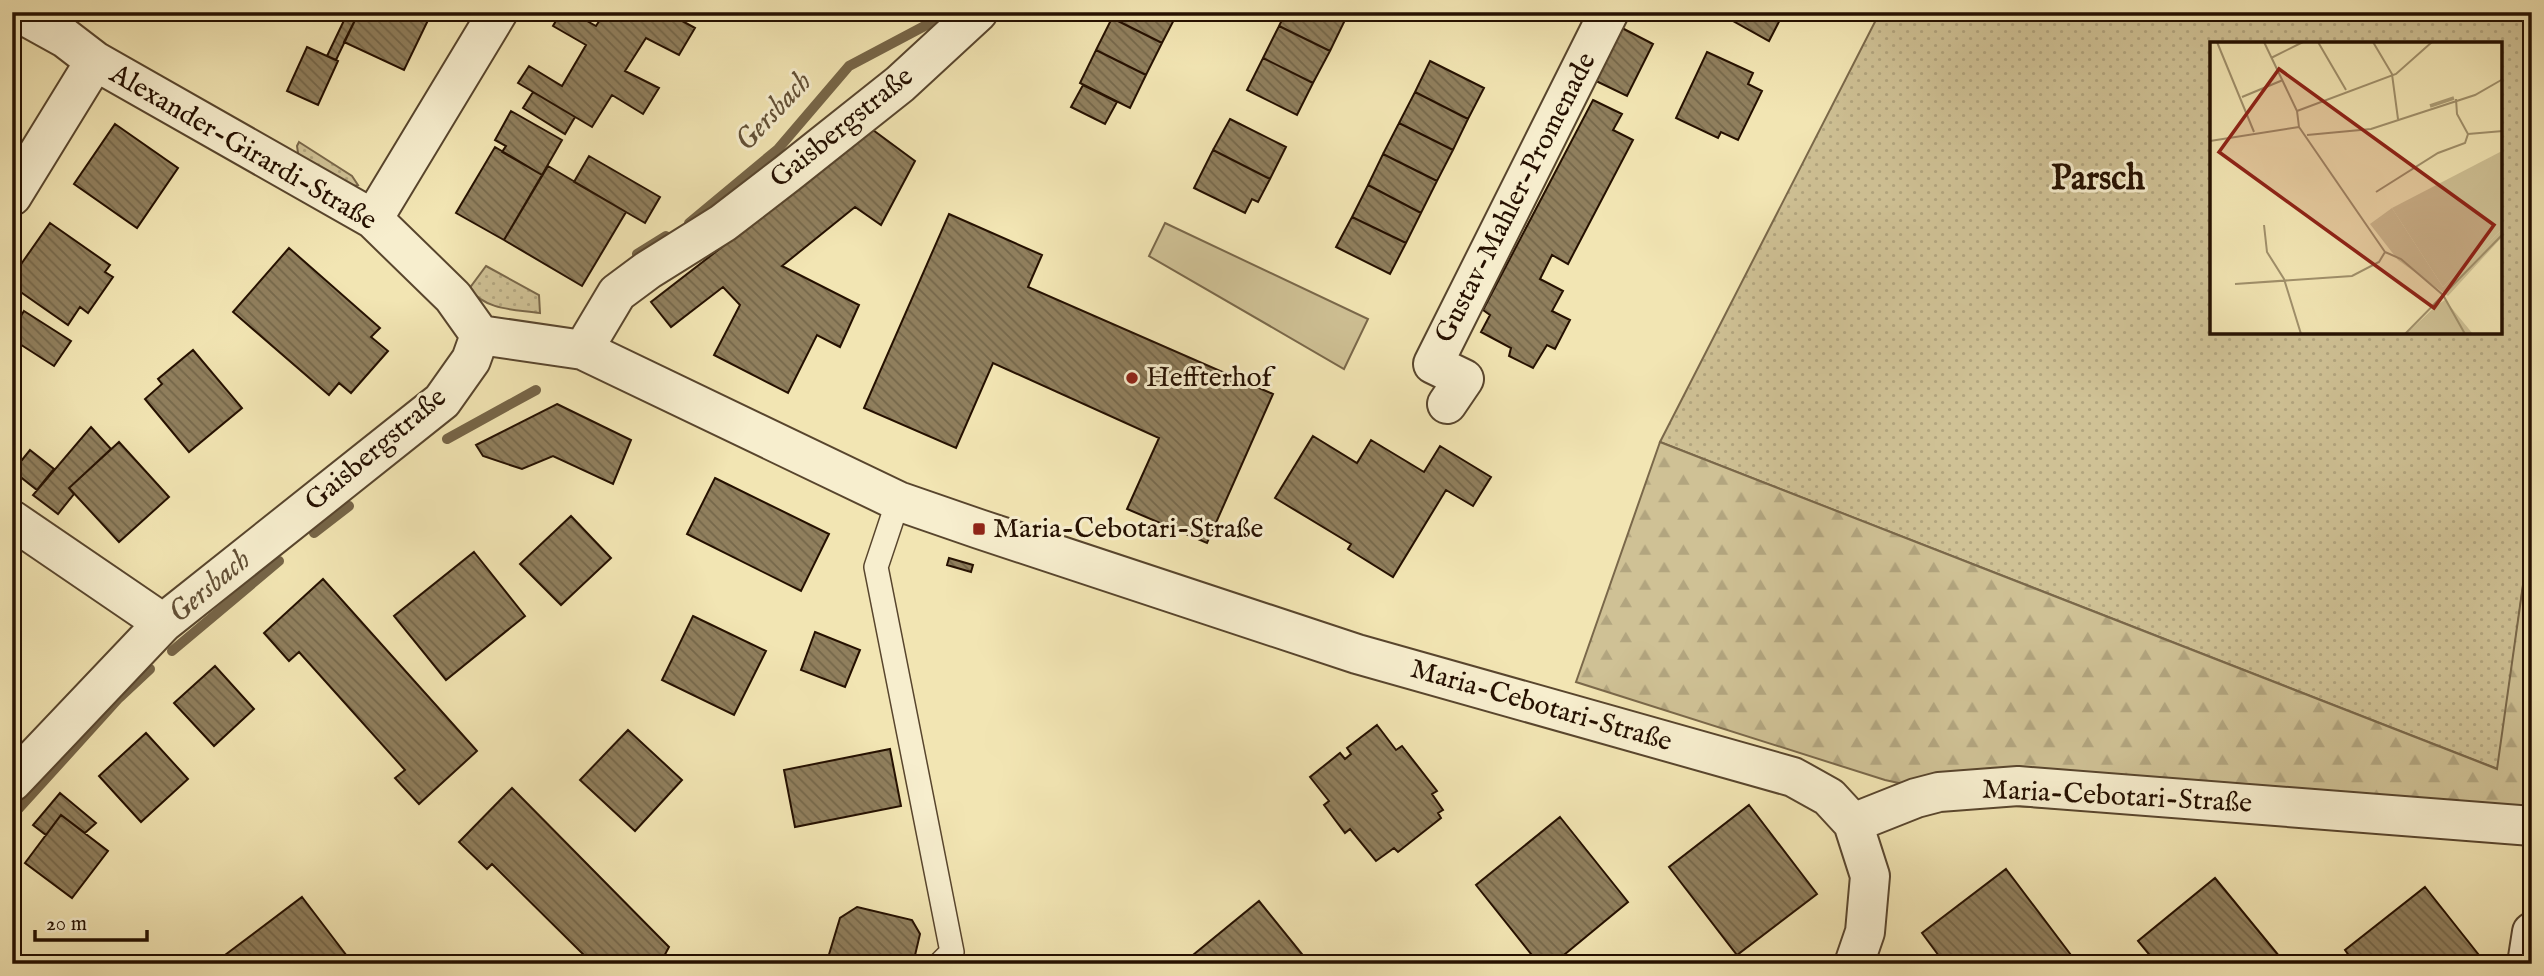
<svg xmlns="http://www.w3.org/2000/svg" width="2544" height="976" viewBox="0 0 2544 976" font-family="'IM FELL English',serif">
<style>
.grass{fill:url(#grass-dots);stroke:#7a684a;stroke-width:2;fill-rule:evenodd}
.forest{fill:url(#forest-firs);stroke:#7a684a;stroke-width:2}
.park{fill:#cfc195;stroke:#7a684a;stroke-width:2}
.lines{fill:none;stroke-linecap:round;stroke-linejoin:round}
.stream{stroke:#766547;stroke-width:10}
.building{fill:url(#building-back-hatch);stroke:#251000;stroke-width:2}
.service-casing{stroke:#58452d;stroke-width:26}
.minor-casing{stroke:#58452d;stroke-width:42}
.service{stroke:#f7eece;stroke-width:23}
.minor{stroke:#f7eece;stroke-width:38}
.poi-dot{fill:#8f2418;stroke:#f7eece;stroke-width:2.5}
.labels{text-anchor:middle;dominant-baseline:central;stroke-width:6;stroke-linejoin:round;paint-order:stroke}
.street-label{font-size:28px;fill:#251000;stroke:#f7eece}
.poi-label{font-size:28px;fill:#251000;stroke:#f7eece;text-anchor:start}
.water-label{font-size:30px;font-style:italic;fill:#624f35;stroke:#f7eece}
.district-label{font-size:35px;font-weight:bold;fill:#251000;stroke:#f7eece}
.inset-river{fill:none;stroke:#ac9d76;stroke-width:3.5}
.inset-road{fill:none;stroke:#a0906b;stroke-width:2}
.view{fill:#8f2418;fill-opacity:0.15;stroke:#8f2418;stroke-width:3.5}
.inset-edge{fill:none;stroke:#251000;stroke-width:3.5}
</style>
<defs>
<pattern id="grass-dots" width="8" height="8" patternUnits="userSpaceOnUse" patternTransform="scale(1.75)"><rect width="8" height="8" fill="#cfc195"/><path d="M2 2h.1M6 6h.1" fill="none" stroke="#b2a57f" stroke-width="1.8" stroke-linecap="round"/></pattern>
<pattern id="forest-firs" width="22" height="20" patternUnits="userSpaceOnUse" patternTransform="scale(1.75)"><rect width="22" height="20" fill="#cfc195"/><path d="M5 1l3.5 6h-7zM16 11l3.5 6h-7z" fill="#b2a57f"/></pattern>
<pattern id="building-back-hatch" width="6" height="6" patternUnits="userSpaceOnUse" patternTransform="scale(1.75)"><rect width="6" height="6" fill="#907f5d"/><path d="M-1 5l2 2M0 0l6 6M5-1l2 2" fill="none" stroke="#75674a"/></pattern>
</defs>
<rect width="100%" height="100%" fill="#f2e5b3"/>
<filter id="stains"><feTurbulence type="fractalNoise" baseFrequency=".00286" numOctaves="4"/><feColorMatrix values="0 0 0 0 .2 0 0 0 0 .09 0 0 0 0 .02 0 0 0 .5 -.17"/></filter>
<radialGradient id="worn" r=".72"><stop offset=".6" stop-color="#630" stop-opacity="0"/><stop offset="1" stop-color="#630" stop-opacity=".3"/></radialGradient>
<path class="grass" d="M1880 12H2532V521L2498 769 1660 442ZM2212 44H2500V332H2212Z
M299 142 352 176 358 185 350 187 299 160 297 146Z
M486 266 539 295 540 313C513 309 488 311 469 289Z"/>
<path class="forest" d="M1660 442 2497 769 2532 521V806L2287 823 1999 805 1885 780 1576 682Z"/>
<path class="park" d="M1165 223 1368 319 1344 369 1149 256Z"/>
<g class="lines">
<path class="stream" d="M689 223 778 149 849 66 951 12
M637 254 666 236
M447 439 536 390
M314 533 349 506
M172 651 279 561
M12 816 119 698 150 669"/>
</g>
<path class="building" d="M348 12H359L336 60 327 56Z
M359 12H432L404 70 344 42Z
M561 12H571L596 26 605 12H666L695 28 679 55 646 38 625 71 659 88 643 114 612 95 592 127 518 83 529 66 562 86 586 45 553 26Z
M1115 12H1178L1162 43 1112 18Z
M1286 12H1334L1346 18 1330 51 1279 26Z
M1717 12H1784L1769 41Z
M1112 18 1162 43 1146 75 1096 50Z
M1279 26 1330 51 1313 83 1263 58Z
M1622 28 1653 44 1627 96 1596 81Z
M307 47 338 61 318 105 287 91Z
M1096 50 1146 75 1130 108 1080 83Z
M1707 52 1753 73 1748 84 1762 91 1738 140 1721 132 1718 138 1676 118Z
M1263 58 1313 83 1297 115 1247 90Z
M1430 61 1484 88 1468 119 1415 92Z
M1083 85 1117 102 1105 124 1071 107Z
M533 92 575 117 565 134 523 108Z
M1415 92 1468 119 1453 150 1399 123Z
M1593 100 1622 114 1613 130 1633 140 1568 264 1552 255 1540 279 1563 291 1552 311 1570 320 1555 349 1547 345 1533 368 1509 356 1511 348 1481 332 1490 315 1483 310Z
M511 111 562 140 542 175 502 152 506 146 495 140Z
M1230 119 1286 147 1270 179 1213 150Z
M1399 123 1453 150 1437 181 1383 154Z
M115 124 178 168 137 228 74 184Z
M873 130 915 161 881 225 855 207 782 266 859 305 840 347 817 335 788 393 714 355 740 305 723 287 671 327 651 302Z
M495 147 542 175 504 240 456 213Z
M1213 150 1270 179 1258 202 1252 199 1245 213 1194 188Z
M1383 154 1437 181 1421 213 1368 185Z
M589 156 660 197 645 223 574 182Z
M548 166 626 212 582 286 504 240Z
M1368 185 1421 213 1406 243 1352 217Z
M949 214 1042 255 1028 287 1273 394 1207 543 1127 509 1159 438 993 363 956 448 864 408Z
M1352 217 1406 243 1390 274 1336 247Z
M50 223 110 265 105 272 113 277 88 313 80 307 68 325 12 286V277Z
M289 248 380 328 371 337 388 351 351 393 339 383 329 395 233 312Z
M24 311 71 341 54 366 12 339V330Z
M193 350 242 408 189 452 145 399 162 384 158 379Z
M557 404 631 440 613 484 553 456 522 469 483 456 476 445Z
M91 427 111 449 69 488 74 494 58 514 33 495Z
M1313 436 1357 463 1371 440 1424 472 1440 446 1491 477 1473 506 1446 490 1393 577 1348 549 1351 544 1275 498Z
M119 442 169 497 119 542 69 488Z
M30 450 54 469 37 490 13 471Z
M715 478 829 534 801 591 687 534Z
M571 516 611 558 561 605 520 564Z
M474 552 525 616 446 680 394 616Z
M949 558 973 565 971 572 947 565Z
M323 579 477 751 419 804 395 778 405 770 299 652 289 661 264 633Z
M693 616 766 651 734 715 662 680Z
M815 632 860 650 845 687 801 670Z
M215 666 254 709 214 746 174 703Z
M1377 725 1396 750 1402 746 1437 791 1432 794 1443 810 1438 813 1441 818 1398 852 1394 848 1376 861 1350 829 1345 833 1324 805 1329 801 1310 777 1340 753 1345 759 1351 754 1347 748Z
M628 730 682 780 635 831 580 780Z
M146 733 188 779 141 822 99 776Z
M890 749 901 806 795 827 784 770Z
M512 788 669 947 660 964H593L492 864 487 869 459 842Z
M60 793 96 823 85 833 61 815 46 835 33 825Z
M1749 805 1817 894 1737 955 1669 867Z
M61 815 108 851 72 898 25 863Z
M1560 817 1628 902 1553 964H1539L1476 885Z
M2006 869 2071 955 2061 964H1945L1922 933Z
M2215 878 2284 962 2282 964H2157L2138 941Z
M2425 887 2486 964H2355L2345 950Z
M302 897 353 964H213Z
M1259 901 1310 964H1182Z
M857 907 912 920 920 934 913 964H831L827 961 840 918Z"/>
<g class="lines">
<defs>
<path id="service" d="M898 501 876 567 952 952 940 964"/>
<path id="minor" d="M18 12 65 38 95 61 373 219 453 297 480 335
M12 196 95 61
M373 219 498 12
M480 335 583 350 898 501 979 529 1357 654 1793 777 1829 797 1853 823 1870 876 1865 932 1854 964
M583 350 617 293 648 270 723 223 788 173 900 84 978 12
M1447 404 1464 379 1433 364 1609 12
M12 520 163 623
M12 782 163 623 442 401 471 360 480 335
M1853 823 1916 798 1939 792 2018 786 2532 826
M2527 964 2532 932"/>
</defs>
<use href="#service" class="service-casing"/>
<use href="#minor" class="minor-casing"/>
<use href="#service" class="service"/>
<use href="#minor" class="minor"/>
</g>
<g class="poi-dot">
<circle cx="1132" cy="378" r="7"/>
<rect x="972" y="522" width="14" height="14" rx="3.5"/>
</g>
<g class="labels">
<g class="street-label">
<text transform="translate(842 128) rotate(-39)">Gaisbergstraße</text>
<text transform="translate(243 148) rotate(30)">Alexander-Girardi-Straße</text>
<text transform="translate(1516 198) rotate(-63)">Gustav-Mahler-Promenade</text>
<text transform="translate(376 450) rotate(-40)">Gaisbergstraße</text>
<text transform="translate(1541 706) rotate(16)">Maria-Cebotari-Straße</text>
<text transform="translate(2117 797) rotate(3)">Maria-Cebotari-Straße</text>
</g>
<g class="poi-label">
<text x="1146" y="378">Heffterhof</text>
<text x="993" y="529">Maria-Cebotari-Straße</text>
</g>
<g class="water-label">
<text transform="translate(774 112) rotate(-47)">Gersbach</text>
<text transform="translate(210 587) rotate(-40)">Gersbach</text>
</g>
<g class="district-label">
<text x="2098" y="179">Parsch</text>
</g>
</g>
<g transform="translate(2210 42)">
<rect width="292" height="292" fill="#f2e5b3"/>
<path d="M292 109V187L233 245 182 166Z" fill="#cfc195"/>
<path d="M182 166 233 245 292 187V195L238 254 188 218 160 182Z" fill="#cfc195"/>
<path d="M235 258 263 292H196L227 263Z" fill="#cfc195"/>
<path class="inset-river" d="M220 64 244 56"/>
<path class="inset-road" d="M7 0 44 90M54 0 87 69 89 85M108 0 136 48M163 0 182 32 188 77M61 16 93 0M32 55 73 38M87 69 186 32 222 0M89 85 175 210M258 92 293 89M97 93 161 87 265 53 293 37M0 99 89 85M166 150 228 111 255 101 258 92 247 72 246 57M54 183 57 210 74 237 91 292M175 210 191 217 233 253 255 292M25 242 142 234 169 220 175 210M195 292 293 192"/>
<path class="view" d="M69 27 284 183 224 266 9 110Z"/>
<rect width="292" height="292" class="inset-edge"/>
</g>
<rect width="2544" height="976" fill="none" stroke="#f2e5b3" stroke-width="42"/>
<rect x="14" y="14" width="2516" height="948" fill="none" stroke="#251000" stroke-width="3.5"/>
<rect x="21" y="21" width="2502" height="934" fill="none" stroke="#251000" stroke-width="2"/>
<path d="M35 930v10h112v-10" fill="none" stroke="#251000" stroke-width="3.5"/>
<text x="46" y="930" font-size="21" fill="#251000" stroke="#f7eece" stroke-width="5" paint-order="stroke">20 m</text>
<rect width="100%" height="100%" filter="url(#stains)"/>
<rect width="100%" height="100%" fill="url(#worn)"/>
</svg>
